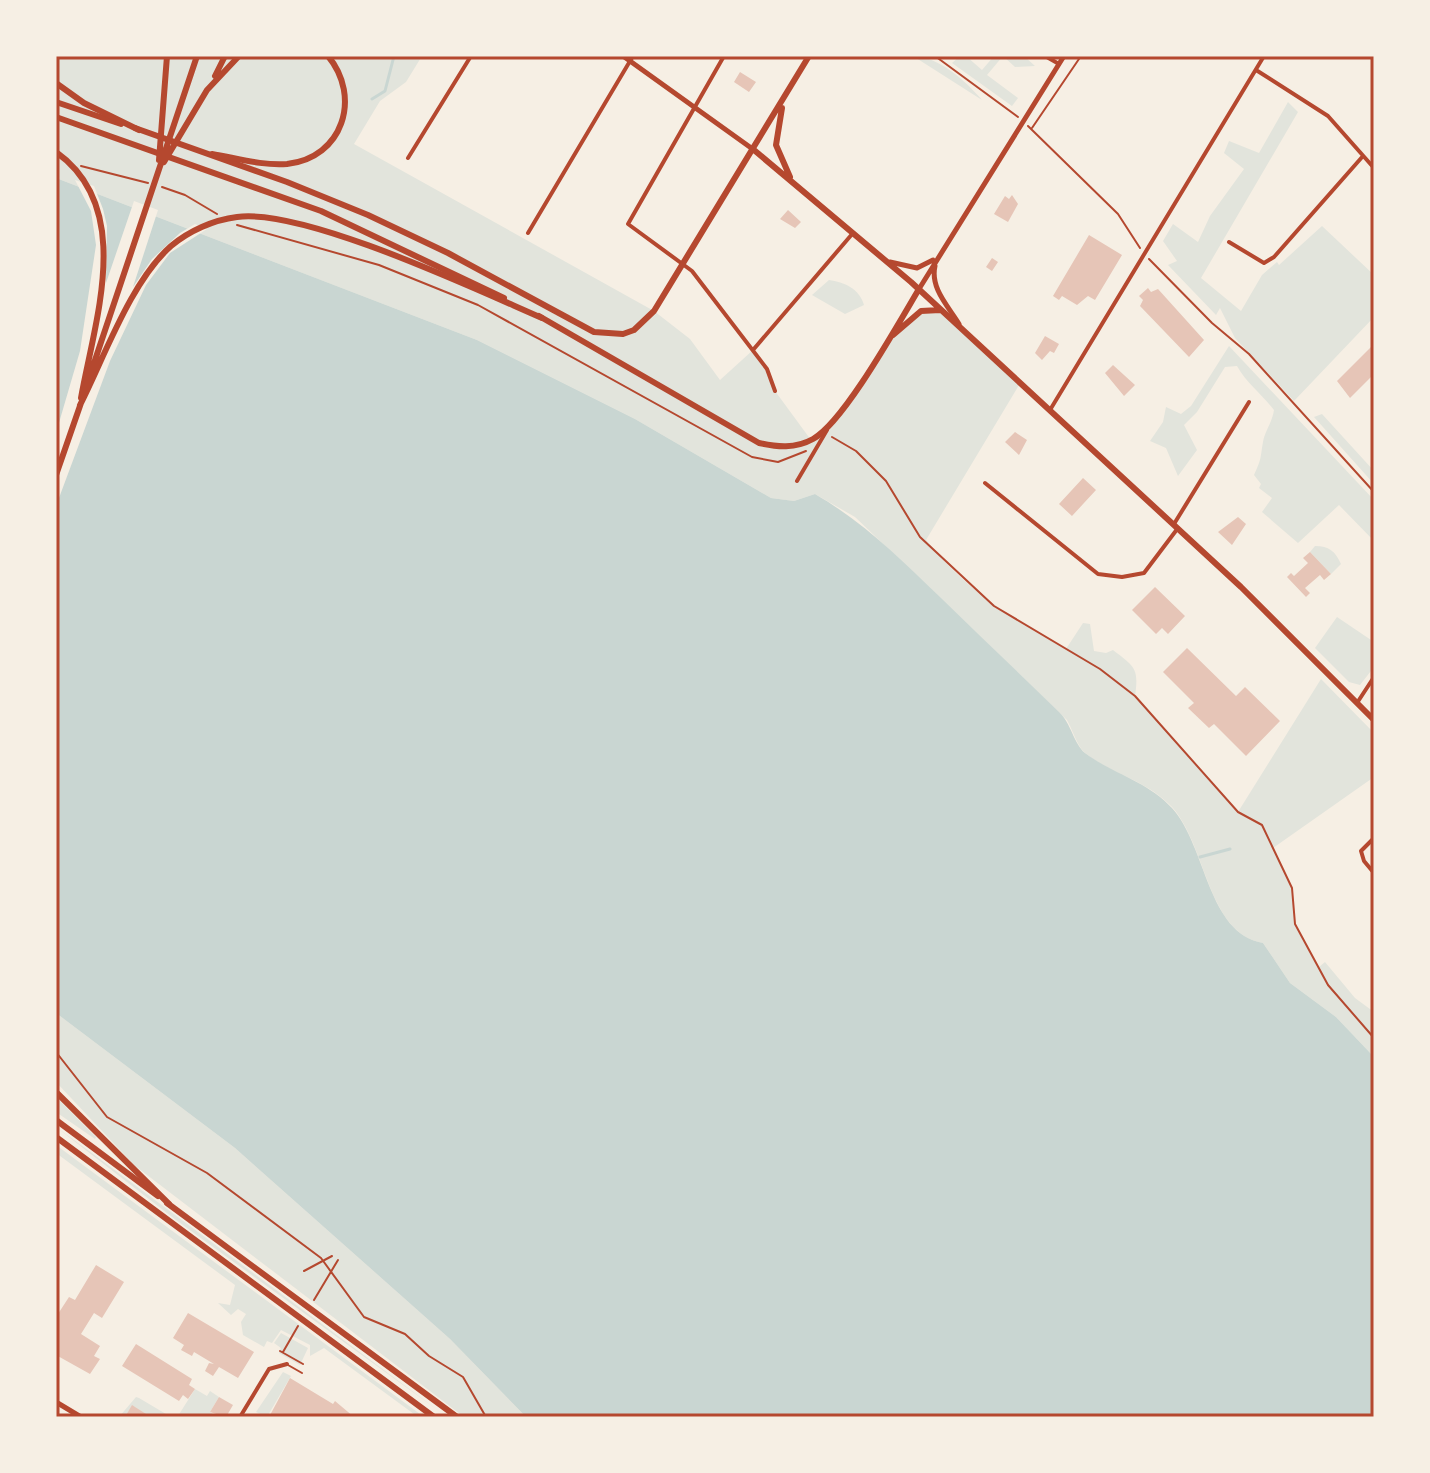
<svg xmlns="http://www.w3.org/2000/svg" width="1430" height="1473" viewBox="0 0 1430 1473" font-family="Lora,serif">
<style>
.green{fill:#e2e4dc}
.water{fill:#c9d6d2}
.pier{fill:#f6efe4}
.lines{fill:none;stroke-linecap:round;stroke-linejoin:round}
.stream{stroke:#c9d6d2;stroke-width:3}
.building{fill:#e6c5b7}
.path{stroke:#b5482f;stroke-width:2}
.service{stroke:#b5482f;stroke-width:2}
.minor{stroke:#b5482f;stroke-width:4}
.secondary{stroke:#b5482f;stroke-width:5}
.primary{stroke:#b5482f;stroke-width:6}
.trunk{stroke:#b5482f;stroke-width:6}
.neatline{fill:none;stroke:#b5482f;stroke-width:3}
</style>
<rect width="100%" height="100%" fill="#f6efe4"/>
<path class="green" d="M56 56H422L406 82 380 101 354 144 654 311 690 339 720 380 753 350 767 369 775 391 811 440 838 416 884 343 921 311 941 310 1019 385 926 540C964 588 1013 620 1066 649L1083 623 1090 624 1094 651 1106 653 1113 650C1135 667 1139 668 1135 696L1238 812 1321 679 1374 733V777L1273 848 1292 888 1295 924 1319 967 1325 962 1355 998 1374 1012V1057L1336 1017 1290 983 1263 943C1207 933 1207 846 1172 807 1144 778 1109 774 1084 752 1077 745 1072 729 1067 720L855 517 815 494 794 501 771 498 635 419 477 340 56 178Z
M913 56C938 56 966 81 982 100Z
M960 56H966L982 70 994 56H1024L1035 66 1015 67 1003 56 987 75 1018 98 1012 106 952 63Z
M1288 102 1298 112 1201 278 1241 311 1262 275 1277 262 1279 265 1322 226 1374 275V317L1294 401 1235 338 1220 308 1216 315 1168 265 1177 261 1163 241 1173 224 1198 242 1210 216 1244 169 1224 153 1229 141 1259 153Z
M829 280C844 282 860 289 864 305L845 314 812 295Z
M1229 346 1374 500V541L1339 505 1298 543 1262 512 1272 498 1259 488 1261 484 1254 475C1262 458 1260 459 1263 442 1265 431 1272 423 1274 410 1261 393 1247 384 1237 366L1225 367 1197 412 1184 425 1197 450 1178 476 1166 448 1150 441 1163 422 1166 407 1181 414 1191 406Z
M1322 414 1374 471V484L1314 417Z
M1315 546C1329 546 1335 551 1341 564L1331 574 1310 552Z
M1337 617 1374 642V667L1360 685 1349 682 1315 648Z
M56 1013 235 1148 450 1339 526 1417H464L134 1165 56 1082Z
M56 1097 96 1137 95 1139 56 1112Z
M56 1127 89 1151 443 1414 176 1220Z
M56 1145 424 1417H418L324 1348 310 1356V1345L281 1330 272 1343 267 1341 264 1347 243 1335 241 1322 246 1314 238 1309 231 1315 218 1303 230 1305 235 1285 56 1153Z
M281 1333 308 1348 300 1365 279 1353 281 1348 274 1343Z
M283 1372 291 1376 267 1417 256 1412Z
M195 1389 207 1396 210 1391 219 1397 210 1412 217 1417 178 1416Z
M136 1397 139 1398 171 1417H151L132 1406 125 1417H119Z"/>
<path class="water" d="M56 178 477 340 635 419 771 498 794 501 815 494C865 523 899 558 941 598 980 636 1020 674 1059 712 1071 723 1074 744 1085 753 1113 774 1147 781 1172 808 1207 847 1207 933 1263 943L1290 983 1336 1017 1374 1057V1417H526L450 1339 235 1148 56 1013Z"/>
<path class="pier" d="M75 180 94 186 103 209 107 226 106 283 134 201 158 210 133 287 152 259 180 233 195 224 207 229 170 253 146 285 110 361 56 506V433L80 351 96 245 91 211Z"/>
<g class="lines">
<path class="stream" d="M372 99 385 91 394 56
M1200 857 1230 849"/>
</g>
<path class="building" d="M740 72 756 82 749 92 734 82Z
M1012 195 1018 204 1008 222 994 214 1005 196 1009 199Z
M788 210 801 222 795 228 780 219Z
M1089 235 1122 255 1095 300 1088 296 1077 305 1062 296 1059 300 1053 296Z
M992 258 998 262 992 271 986 267Z
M1148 288 1151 292 1158 289 1204 340 1189 357 1140 306 1143 300 1139 296Z
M1045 336 1059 344 1054 353 1050 351 1042 360 1035 353Z
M1374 344V374L1350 398 1337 381Z
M1113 365 1135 385 1124 396 1105 373Z
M1015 432 1027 440 1019 455 1005 442Z
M1083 478 1096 490 1072 516 1059 504Z
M1238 517 1246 524 1232 545 1218 532Z
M1310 552 1331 574 1324 580 1320 575 1305 588 1310 593 1306 597 1287 577 1291 573 1294 576 1308 563 1303 558Z
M1155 587 1185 616 1168 634 1162 628 1156 634 1132 610Z
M1187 648 1236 696 1245 687 1280 721 1246 756 1214 724 1209 728 1188 708 1194 703 1163 672Z
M96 1265 124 1282 102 1318 94 1313 81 1334 100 1346 94 1356 100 1359 90 1374 56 1355V1317L69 1297 75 1300Z
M188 1313 254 1352 238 1378 219 1367 213 1376 205 1371 209 1363 214 1364 194 1352 192 1356 181 1350 184 1345 173 1338Z
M136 1344 192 1379 189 1385 195 1389 188 1399 183 1395 179 1401 122 1366Z
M290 1378 333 1404 335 1401 354 1417H269Z
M219 1397 233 1405 226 1417 210 1412Z
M132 1405 135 1407 151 1417H125Z"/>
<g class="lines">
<path class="path" d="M935 56 1018 117
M1028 126 1118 214 1140 248
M1032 128 1081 56
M81 166 148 183
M162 187 185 195 217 214
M237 225 379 265 478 305 752 457 778 462 806 451
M1149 259 1212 323 1249 354 1374 492
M832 437 856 451 886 481 920 537 994 606 1100 669 1135 696 1238 812 1262 825 1292 888 1295 924 1328 985 1374 1038
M56 1052 107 1117 207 1173 321 1258 364 1317 405 1334 429 1356 463 1377 486 1417
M304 1271 332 1256
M314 1300 338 1260
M280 1351 303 1364
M283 1352 298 1326"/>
<path class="service" d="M288 1365 302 1373"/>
<path class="minor" d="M724 56 628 224 692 271 767 369 775 391
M1045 56 1059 64
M1256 70 1328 116 1374 168
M408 158 471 56
M528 233 633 56
M1229 242 1264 263 1274 257 1363 156
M753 350 853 233
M1050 410 1264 56
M797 481 827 430
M985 483 1098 574 1122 577 1144 573 1178 528
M1174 524 1249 402
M1357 703 1374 677
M1374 838 1361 851 1364 861 1374 873
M240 1417 269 1369 287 1364"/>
<path class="secondary" d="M623 56 754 150
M890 262 917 268 933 260
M935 266C930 288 948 306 959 324
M919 289 1064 56
M56 1402 81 1417"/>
<path class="primary" d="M56 102 121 124
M782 108 776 145 790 177
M56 117 321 211 504 298
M135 128 287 182 368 215 448 253 594 332 623 334 634 330 654 311 809 56
M754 150 911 282 1241 587 1374 720
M539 316 759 443C777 447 795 449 813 439 844 422 898 324 919 289
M893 335 921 311 940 310
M56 1120 158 1196
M56 1137 434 1417
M167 1203 457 1417"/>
<path class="trunk" d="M215 76 225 56
M56 83 84 103 139 130
M56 152C135 208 95 319 81 398
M212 154C236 158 263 166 287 164 343 158 362 97 328 56
M159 160 167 56
M164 162 207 90 239 56
M87 384 197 56
M80 405C104 358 131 281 171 246 189 231 213 220 237 217 304 208 475 289 542 318
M56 475 81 403
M56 1092 169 1204"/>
</g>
<rect width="1430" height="1473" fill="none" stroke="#f6efe4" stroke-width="116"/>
<rect x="58" y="58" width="1314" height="1357" class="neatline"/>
</svg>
